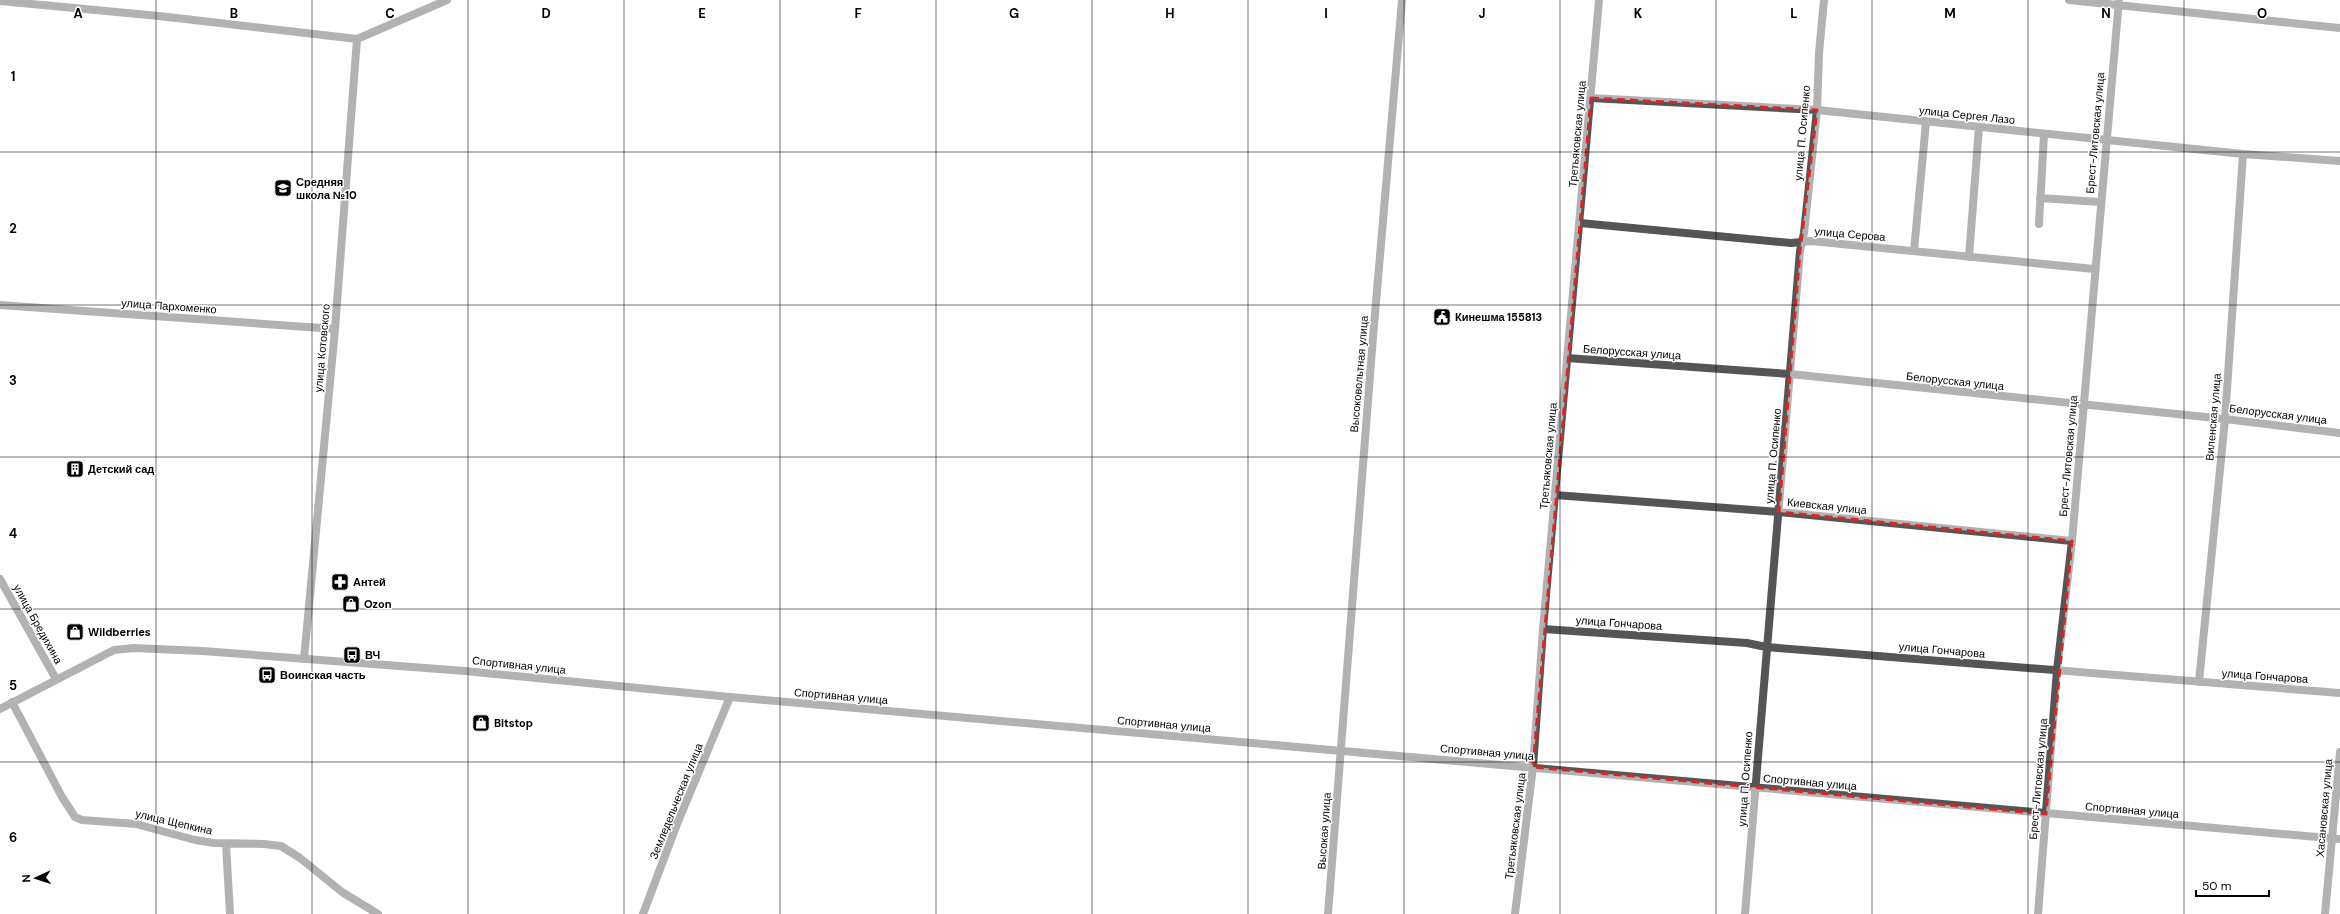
<svg xmlns="http://www.w3.org/2000/svg" width="2340" height="914" viewBox="0 0 2340 914" font-family="'DM Sans',sans-serif">
<style>
.lines{fill:none;stroke-linecap:round;stroke-linejoin:round}
.minor{stroke:#555;stroke-width:8}
.tertiary{stroke:#555;stroke-width:8}
.marked{fill:none;stroke:#d62828;stroke-width:3;stroke-dasharray:8 5;stroke-linejoin:round}
.grid{fill:none;stroke:#000;stroke-width:1;stroke-opacity:0.55}
.labels{text-anchor:middle;dominant-baseline:central;stroke-width:3;stroke-linejoin:round;paint-order:stroke}
.street-label{font-size:11px;fill:#000;stroke:#fff}
.poi-label{font-size:11px;font-weight:bold;fill:#000;stroke:#fff;text-anchor:start}
.grid-label{font-size:13px;text-anchor:middle;font-weight:bold;fill:#000;stroke:#fff;stroke-width:3;stroke-linejoin:round;paint-order:stroke}
</style>
<rect width="100%" height="100%" fill="#fff"/>
<g class="lines">
<path class="minor" d="M2069 0 2340 28
M0 1 159 16 357 39 447 0
M1591 98 1817 110 2243 154 2340 161
M2040 198 2100 202
M1580 223 1791 243 1811 241 2094 269
M2039 224 2044 134
M1914 251 1926 122
M1969 257 1979 127
M0 305 335 329
M1567 358 1790 374 2225 419 2340 433
M1555 495 1779 512 2072 541
M0 579 56 679
M1543 629 1747 643 1766 647 2340 693
M304 659 335 329 357 39
M2199 682 2225 419 2243 154
M12 702 62 797 75 817 82 820 136 824 195 840 214 843 264 844 281 846 300 858 342 892 378 914
M226 844 230 914
M643 914 677 824 730 697
M1328 914 1373 337 1402 0
M1515 914 1533 767
M1745 914 1800 251 1804 233 1817 110 1819 53 1824 0
M2038 914 2057 670 2072 541 2119 0
M2325 914 2340 752"/>
<path class="tertiary" d="M0 709 114 650 134 648 202 651 465 671 730 697 2340 839
M1533 767 1543 629 1599 0"/>
</g>
<path d="M0 0H2340V914H0ZM1591 98 1817 110 1800 251 1779 512 2072 541 2046 814 1533 767Z" fill="#fff" fill-opacity=".55" fill-rule="evenodd"/>
<path class="marked" d="M1591 98 1817 110 1800 251 1779 512 2072 541 2046 814 1533 767Z"/>
<path class="grid" d="M156 0V914M312 0V914M468 0V914M624 0V914M780 0V914M936 0V914M1092 0V914M1248 0V914M1404 0V914M1560 0V914M1716 0V914M1872 0V914M2028 0V914M2184 0V914M0 152H2340M0 305H2340M0 457H2340M0 609H2340M0 762H2340"/>
<defs>
<symbol id="school-square" viewBox="-11 -11 22 22"><rect x="-9" y="-9" width="18" height="18" rx="4" fill="#000" stroke="#fff"/><path d="M0-5L7-2L0 1L-7-2ZM-4 1L0 2.5L4 1V4Q0 6-4 4Z" fill="#fff"/></symbol>
<symbol id="civic-square" viewBox="-11 -11 22 22"><rect x="-9" y="-9" width="18" height="18" rx="4" fill="#000" stroke="#fff"/><path d="M-.6-6.5H3V-4.5H.6V-3L4-1V1h2V6H-6V1h2V-1L-.6-3ZM-1.2 2.5V6h2.4V2.5Z" fill="#fff"/></symbol>
<symbol id="building-square" viewBox="-11 -11 22 22"><rect x="-9" y="-9" width="18" height="18" rx="4" fill="#000" stroke="#fff"/><path d="M-4-6H4V6H1V3H-1V6H-4ZM-2.5-4.3h1.7v1.8h-1.7ZM.8-4.3h1.7v1.8H.8ZM-2.5-1h1.7V.8h-1.7ZM.8-1h1.7V.8H.8Z" fill="#fff"/></symbol>
<symbol id="pharmacy-square" viewBox="-11 -11 22 22"><rect x="-9" y="-9" width="18" height="18" rx="4" fill="#000" stroke="#fff"/><path d="M-2-6h4v4h4v4h-4v4h-4v-4h-4v-4h4Z" fill="#fff"/></symbol>
<symbol id="shop-square" viewBox="-11 -11 22 22"><rect x="-9" y="-9" width="18" height="18" rx="4" fill="#000" stroke="#fff"/><path d="M-5-2.5h2.3a2.7 3.5 0 0 1 5.4 0H5L5.5 6h-11ZM-1.5-2.5h3a1.5 2.3 0 0 0-3 0Z" fill="#fff"/></symbol>
<symbol id="bus-square" viewBox="-11 -11 22 22"><rect x="-9" y="-9" width="18" height="18" rx="4" fill="#000" stroke="#fff"/><path d="M-5-6H5V4H4V6H2V4H-2V6H-4V4H-5ZM-3.5-4V0h7V-4ZM-3.5 1.2v1.5H-2V1.2ZM2 1.2v1.5H3.5V1.2Z" fill="#fff"/></symbol>
</defs>
<g fill-rule="evenodd">
<use href="#school-square" x="273" y="178" width="20" height="20"/>
<use href="#civic-square" x="1432" y="307" width="20" height="20"/>
<use href="#building-square" x="65" y="459" width="20" height="20"/>
<use href="#pharmacy-square" x="330" y="572" width="20" height="20"/>
<use href="#shop-square" x="341" y="594" width="20" height="20"/>
<use href="#shop-square" x="65" y="622" width="20" height="20"/>
<use href="#bus-square" x="342" y="645" width="20" height="20"/>
<use href="#bus-square" x="257" y="665" width="20" height="20"/>
<use href="#shop-square" x="471" y="713" width="20" height="20"/>
</g>
<g class="labels">
<g class="street-label">
<text transform="translate(1967 115) rotate(6)">улица Сергея Лазо</text>
<text transform="translate(1802 133) rotate(-85)">улица П. Осипенко</text>
<text transform="translate(2095 133) rotate(-85)">Брест-Литовская улица</text>
<text transform="translate(1577 134) rotate(-85)">Третьяковская улица</text>
<text transform="translate(1850 234) rotate(5)">улица Серова</text>
<text transform="translate(169 306) rotate(4)">улица Пархоменко</text>
<text transform="translate(322 348) rotate(-85)">улица Котовского</text>
<text transform="translate(1632 352) rotate(4)">Белорусская улица</text>
<text transform="translate(1359 374) rotate(-85)">Высоковольтная улица</text>
<text transform="translate(1955 381) rotate(6)">Белорусская улица</text>
<text transform="translate(2278 414) rotate(7)">Белорусская улица</text>
<text transform="translate(2213 417) rotate(-85)">Виленская улица</text>
<text transform="translate(1548 456) rotate(-85)">Третьяковская улица</text>
<text transform="translate(1773 456) rotate(-85)">улица П. Осипенко</text>
<text transform="translate(2068 456) rotate(-85)">Брест-Литовская улица</text>
<text transform="translate(1827 506) rotate(6)">Киевская улица</text>
<text transform="translate(1619 623) rotate(4)">улица Гончарова</text>
<text transform="translate(38 624) rotate(61)">улица Бредихина</text>
<text transform="translate(1942 650) rotate(5)">улица Гончарова</text>
<text transform="translate(519 665) rotate(6)">Спортивная улица</text>
<text transform="translate(2265 676) rotate(4)">улица Гончарова</text>
<text transform="translate(841 696) rotate(5)">Спортивная улица</text>
<text transform="translate(1164 724) rotate(5)">Спортивная улица</text>
<text transform="translate(1487 752) rotate(5)">Спортивная улица</text>
<text transform="translate(1745 779) rotate(-86)">улица П. Осипенко</text>
<text transform="translate(2038 779) rotate(-85)">Брест-Литовская улица</text>
<text transform="translate(1810 782) rotate(5)">Спортивная улица</text>
<text transform="translate(676 801) rotate(-68)">Земледельческая улица</text>
<text transform="translate(2324 808) rotate(-85)">Хасановская улица</text>
<text transform="translate(2132 810) rotate(5)">Спортивная улица</text>
<text transform="translate(174 822) rotate(13)">улица Щепкина</text>
<text transform="translate(1515 826) rotate(-83)">Третьяковская улица</text>
<text transform="translate(1324 831) rotate(-86)">Высокая улица</text>
</g>
<g class="poi-label">
<text x="296" y="182">Средняя<tspan x="296" dy="13">школа №10</tspan></text>
<text x="1455" y="317">Кинешма 155813</text>
<text x="88" y="469">Детский сад</text>
<text x="353" y="582">Антей</text>
<text x="364" y="604">Ozon</text>
<text x="88" y="632">Wildberries</text>
<text x="365" y="655">ВЧ</text>
<text x="280" y="675">Воинская часть</text>
<text x="494" y="723">Bitstop</text>
</g>
</g>
<g class="grid-label">
<text x="78" y="18">A</text>
<text x="234" y="18">B</text>
<text x="390" y="18">C</text>
<text x="546" y="18">D</text>
<text x="702" y="18">E</text>
<text x="858" y="18">F</text>
<text x="1014" y="18">G</text>
<text x="1170" y="18">H</text>
<text x="1326" y="18">I</text>
<text x="1482" y="18">J</text>
<text x="1638" y="18">K</text>
<text x="1794" y="18">L</text>
<text x="1950" y="18">M</text>
<text x="2106" y="18">N</text>
<text x="2262" y="18">O</text>
<text x="13" y="81">1</text>
<text x="13" y="233">2</text>
<text x="13" y="385">3</text>
<text x="13" y="538">4</text>
<text x="13" y="690">5</text>
<text x="13" y="842">6</text>
</g>
<g transform="translate(36 878) rotate(267)" stroke="#ffffff" stroke-width="3" paint-order="stroke">
<path d="M0-3L7 15L0 10L-7 15Z" fill="#000000"/>
<text y="-6" font-size="11" font-weight="bold" text-anchor="middle" fill="#000000">N</text>
</g>
<path d="M2196 890v6h73v-6" fill="none" stroke="#000000" stroke-width="2"/>
<text x="2202" y="890" font-size="12" fill="#000000" stroke="#ffffff" stroke-width="3" paint-order="stroke">50 m</text>
</svg>
